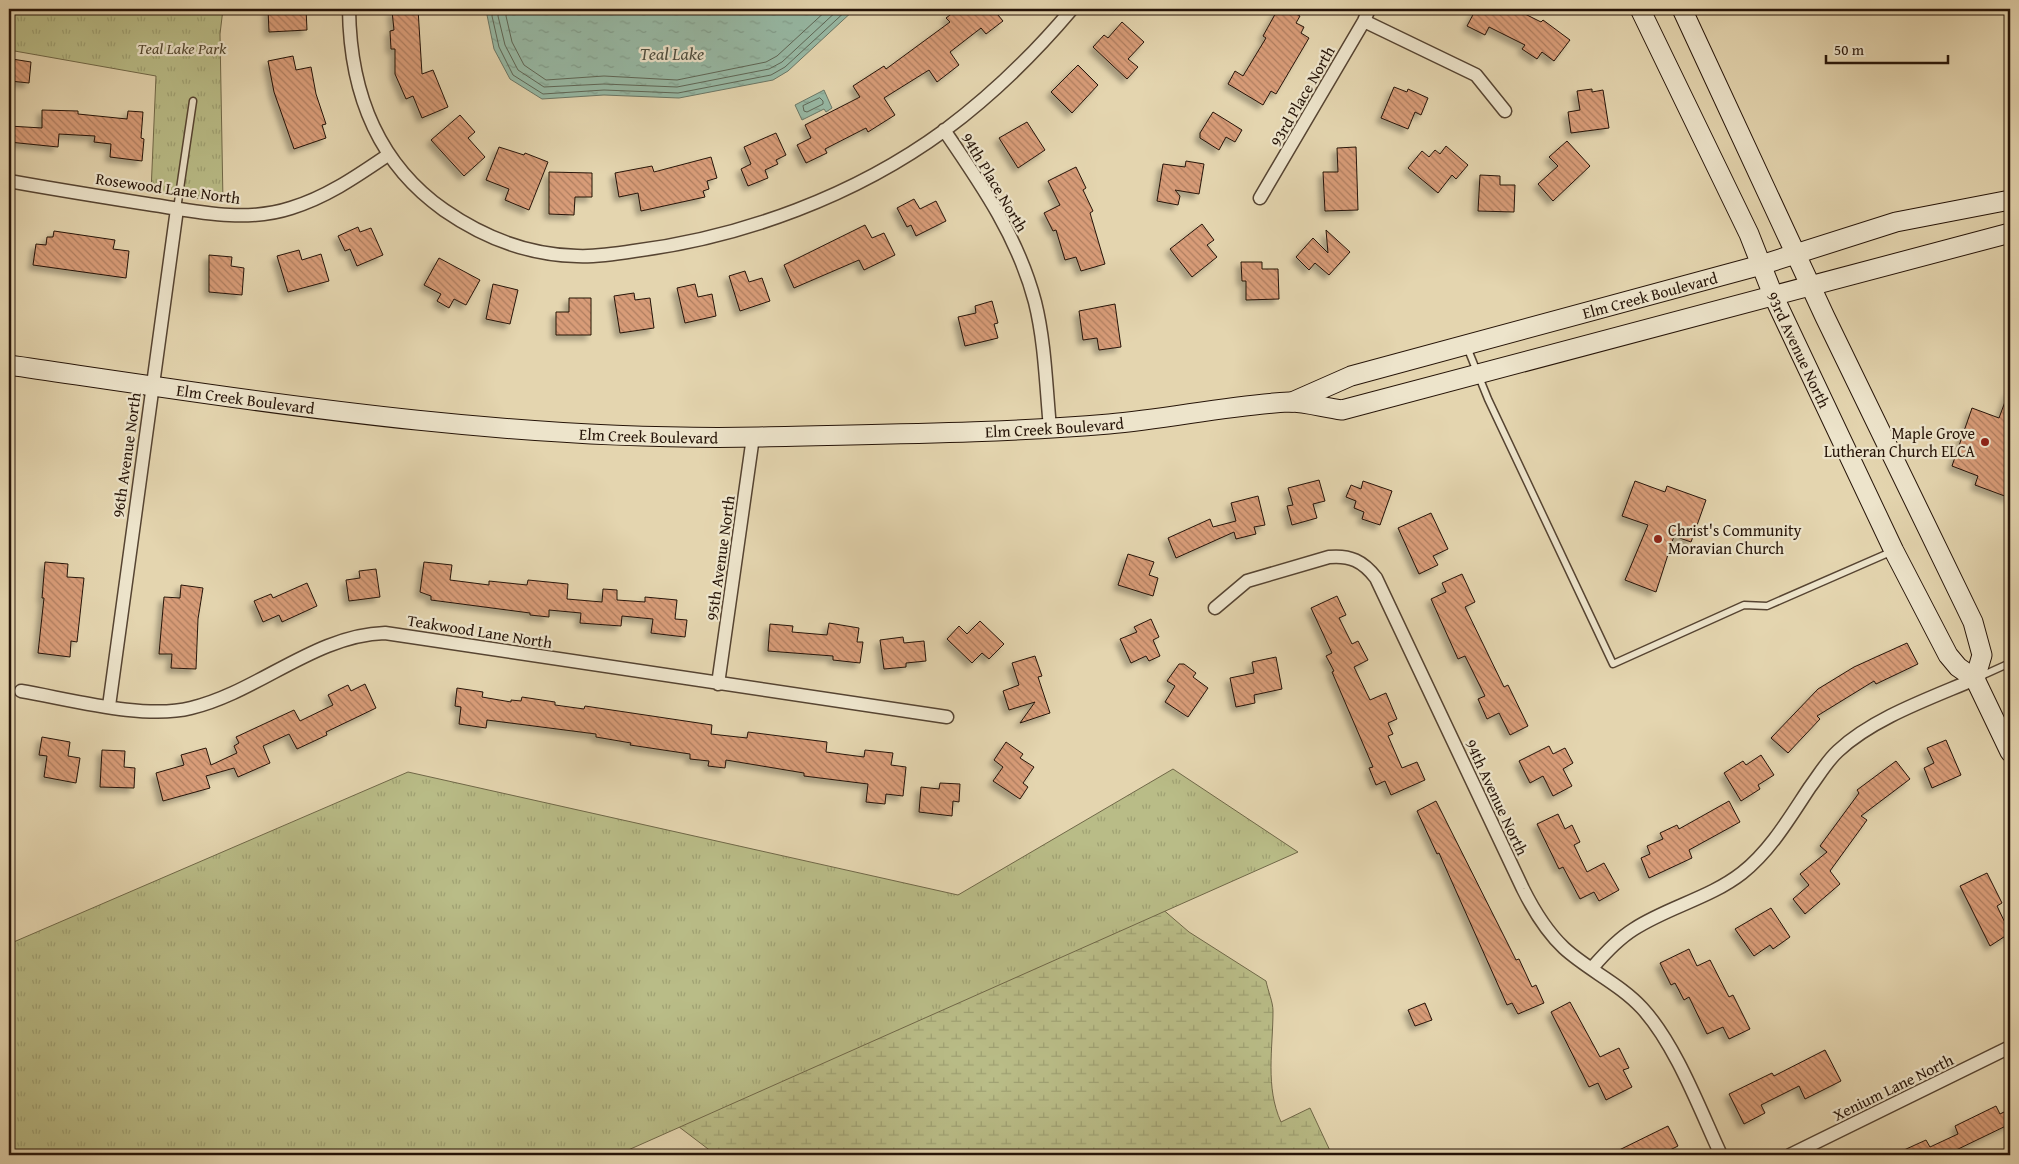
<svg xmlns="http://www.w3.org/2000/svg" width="2019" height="1164" viewBox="0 0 2019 1164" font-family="'Gentium Book Plus',serif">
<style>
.wetland{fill:url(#wetland-marsh);stroke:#706848}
.park{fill:url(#park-tufts);stroke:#706848}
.water{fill:url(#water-ripples);stroke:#6a7766}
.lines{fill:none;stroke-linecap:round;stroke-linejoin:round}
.shore{stroke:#5e6656;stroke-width:1}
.building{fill:url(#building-back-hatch);stroke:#261408;filter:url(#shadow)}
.lane-casing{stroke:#564432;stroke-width:9}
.street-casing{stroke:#564432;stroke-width:15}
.secondary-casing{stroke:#261408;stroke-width:21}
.lane{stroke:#ede4cb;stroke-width:6}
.street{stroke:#ede4cb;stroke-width:12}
.secondary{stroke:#ede4cb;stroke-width:19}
.poi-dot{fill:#8f2418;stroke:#ede4cb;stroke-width:2}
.labels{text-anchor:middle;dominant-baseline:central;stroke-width:4.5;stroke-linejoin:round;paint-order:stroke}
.park-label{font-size:16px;font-style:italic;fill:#52462e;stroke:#ede4cb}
.street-label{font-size:16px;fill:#261408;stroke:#ede4cb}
.poi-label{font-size:16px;fill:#261408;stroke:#ede4cb;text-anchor:end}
.water-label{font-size:18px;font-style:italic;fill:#4e4e3f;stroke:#ede4cb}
</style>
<defs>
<pattern id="wetland-marsh" width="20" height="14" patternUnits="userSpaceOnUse" patternTransform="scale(1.25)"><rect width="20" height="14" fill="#b9bc87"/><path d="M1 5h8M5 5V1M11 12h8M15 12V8" fill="none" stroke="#9fa173"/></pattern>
<pattern id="park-tufts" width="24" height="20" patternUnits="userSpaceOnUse" patternTransform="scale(1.25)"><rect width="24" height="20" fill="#b9bc87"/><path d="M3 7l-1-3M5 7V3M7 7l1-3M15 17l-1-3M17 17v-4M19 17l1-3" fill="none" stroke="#9fa173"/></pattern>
<pattern id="water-ripples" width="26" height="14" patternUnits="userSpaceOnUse" patternTransform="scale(1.25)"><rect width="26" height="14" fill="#97b9a5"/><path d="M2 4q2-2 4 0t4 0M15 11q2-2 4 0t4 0" fill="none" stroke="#829e8d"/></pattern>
<pattern id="building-back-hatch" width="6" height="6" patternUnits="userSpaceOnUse" patternTransform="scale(1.25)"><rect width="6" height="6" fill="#d89c78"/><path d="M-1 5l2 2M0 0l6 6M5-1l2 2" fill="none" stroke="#af7e60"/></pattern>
<filter id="shadow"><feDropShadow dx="-4.5" dy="4.5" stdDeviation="2.5" flood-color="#0004"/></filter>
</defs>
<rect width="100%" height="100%" fill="#e4d5af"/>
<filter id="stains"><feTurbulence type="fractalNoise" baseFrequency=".004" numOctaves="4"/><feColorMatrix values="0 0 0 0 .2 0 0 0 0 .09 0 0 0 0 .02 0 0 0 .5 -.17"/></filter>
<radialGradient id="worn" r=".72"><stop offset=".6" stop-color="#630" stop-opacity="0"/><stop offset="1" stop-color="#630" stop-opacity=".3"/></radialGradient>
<path class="wetland" d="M958 895 1153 901 1189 932 1266 981C1268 991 1273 1002 1273 1011 1273 1048 1265 1087 1281 1122L1310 1108 1332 1155H716L666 1117Z"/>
<path class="park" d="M9 9H223L220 34 223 202 151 192 156 76 9 50Z
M1173 769 1298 852 617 1155H9V944L408 772 958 895Z"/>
<path class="water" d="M489 9H855L788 71 773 80 679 98 604 95 542 99 510 79 494 49 487 15Z
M824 90 832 108 826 112 824 109 802 120 795 105Z"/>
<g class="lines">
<path class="shore" d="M493 9 492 16 499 47 513 75 543 94 604 90 678 93 771 75 785 67 848 9
M499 9 498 16 505 45 518 70 544 87 604 84 677 87 769 69 782 62 839 9
M507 9 506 16 512 42 524 65 546 80 604 76 677 80 766 62 777 56 828 9
M820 98 823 101V104L807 112 804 111 803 106Z"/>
</g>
<path class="building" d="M268 9H306L307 30 269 32Z
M418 9 422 74 433 70 448 107 422 118 413 96 406 99 395 74V49H391L390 31 394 30 392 11Z
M958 9H993L1003 21 986 34 981 28 950 52 959 65 937 82 929 70 884 98 895 115 868 132 866 128 825 149 827 153 806 163 797 145 811 138 805 125 860 97 853 86 884 66 886 69 950 22 946 18Z
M1278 9H1287L1300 16 1296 23 1304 27 1301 33 1309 38 1276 94 1271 91 1263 105 1228 84 1235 71 1243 76 1266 38 1263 36Z
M1476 9H1515L1541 22 1543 20 1570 40 1554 61 1542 52 1537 59 1522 49 1525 45 1489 27 1485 35 1467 26Z
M1122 22 1144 42 1128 59 1138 67 1127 79 1093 47 1104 35 1108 38Z
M293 56 296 70 311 67 316 94 326 124 322 125 326 138 294 149 274 92 268 61Z
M12 59 31 62 29 83 10 81Z
M1078 65 1098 85 1072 113 1051 92Z
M1394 87 1407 92 1408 89 1428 98 1421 115 1415 112 1408 129 1381 118Z
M1592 89V92L1603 90 1609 128 1571 133 1568 112 1580 110 1577 91Z
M42 110 78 111V114L127 119 128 111 143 112 141 138 144 139 142 161 110 157 111 144 94 142 95 136 59 134 58 147 9 142V126L42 128Z
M1213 112 1242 130 1235 142 1226 137 1219 150 1200 138V133Z
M460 115 475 132 468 138 485 157 464 176 431 140Z
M1027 122 1045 150 1018 168 999 138Z
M776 133 786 155 776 160 778 164 765 170 768 178 748 186 741 169 751 164 744 147Z
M1567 141 1590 166 1553 201 1538 184 1558 166 1549 157Z
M1446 146 1468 165 1456 179 1452 175 1438 193 1408 168 1422 151 1429 157 1435 150 1440 154Z
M499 147 524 155 525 153 548 162 529 210 505 200 509 189 486 180Z
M1356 147 1358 210 1325 211 1323 172H1338L1337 148Z
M711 157 717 178 707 181 709 189 703 191 705 197 641 211 638 193 619 197 615 173 652 166 654 172Z
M1186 161 1204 164 1199 194 1175 190 1180 196 1178 205 1157 201 1163 164 1185 167Z
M1076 167 1086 188 1083 190 1093 211 1090 213 1105 264 1081 271 1076 257 1065 260 1056 230 1053 231 1044 213 1060 205 1048 181Z
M549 172 592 173V197H575L574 215 549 214Z
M1480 175 1500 176V185H1515L1514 212 1478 211Z
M914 199 920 209 936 201 946 221 916 236 911 225 907 227 897 208Z
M1202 224 1214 240 1207 245 1217 257 1192 277 1170 249Z
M865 225 872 238 884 233 895 255 864 270 859 260 794 288 784 265Z
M358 227 360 232 371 228 383 255 357 266 350 249 345 251 338 236Z
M1326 230 1350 252 1329 275 1315 263 1309 270 1296 257 1313 238 1328 253Z
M54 231 115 240 113 249 129 251 126 278 33 265 36 244 46 245 47 237H53Z
M299 250 302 260 321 254 329 281 288 292 277 256Z
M209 255 232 257 231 266 244 268 242 295 209 292Z
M439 258 480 280 466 305 454 299 449 308 437 301 441 294 424 285Z
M1241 262H1262V269H1278L1279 299 1246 300V281H1242Z
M745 271 749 282 762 278 770 301 740 311 729 276Z
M493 284 518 290 510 324 486 319Z
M695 284 698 297 712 294 716 316 685 323 677 288Z
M634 293 635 300 650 298 654 328 620 333 614 296Z
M569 298H591V335H556V312H569Z
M992 301 998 323 994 324 998 338 965 346 958 317 976 313 975 306Z
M1115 304 1121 347 1099 350 1097 338 1083 340 1079 311Z
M2009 391H2010V498L1975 485 1978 476 1952 466 1972 408 1999 418Z
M1319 480 1325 501 1313 504 1317 518 1292 525 1287 506 1293 505 1288 488Z
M1363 481 1392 491 1380 525 1362 519 1364 512 1354 508 1356 501 1346 497 1351 485 1361 489Z
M1635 481 1665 492 1667 486 1706 500 1691 542 1674 536 1656 592 1625 580 1648 525 1622 516Z
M1258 496 1265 525 1254 527 1256 534 1236 539 1234 532 1176 558 1168 538 1210 519 1213 527 1236 521 1231 503Z
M1431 513 1448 549 1433 556 1438 565 1419 574 1398 528Z
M1128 554 1154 562 1149 575 1158 578 1153 596 1118 585Z
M45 562 68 564 67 577 84 578 77 642 71 641 70 657 38 653 44 598H42Z
M424 562 452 565 450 580 489 585V581L527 585 528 580 568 584 567 599 602 602 603 589 617 590V600L645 602V597L677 600 675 619 687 620 685 637 651 633 653 619 622 616 621 626 580 623 581 613 549 610V617L530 615V613L431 600V596L420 592Z
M376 569 380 597 349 601 346 580 360 578 359 571Z
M1462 574 1475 602 1465 607 1504 687 1508 685 1528 726 1510 735 1499 713 1487 719 1478 699 1485 696 1465 656 1458 659 1431 599 1446 592 1442 583Z
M307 583 317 606 282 622 279 615 263 622 254 601 271 594 273 598Z
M181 585 203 588 198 619 196 669 171 668 172 654H159L164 597 180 598Z
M1337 596 1346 615 1339 618 1352 644 1358 641 1368 660 1354 667 1370 700 1386 693 1397 719 1388 723 1393 734 1388 736 1402 768 1417 762 1425 780 1391 795 1385 781 1376 785 1369 768 1373 767 1332 672 1334 671 1326 656 1332 653 1311 608Z
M1151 619 1159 637 1153 640 1160 656 1149 661 1146 656 1131 663 1120 639 1137 632 1134 627Z
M980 621 1004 644 989 659 982 653 972 663 947 639 959 626 967 634Z
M829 623 859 628 857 642H863L860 663 833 660V656L768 651 770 624 793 626 792 632 827 635Z
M903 637 904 643 924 641 926 661 906 663V667L884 669 880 640Z
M1907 643 1918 664 1876 684 1874 681 1817 716 1820 719 1788 753 1771 738 1818 689 1854 667Z
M1035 656 1042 676 1038 677 1050 713 1020 723 1035 702 1009 710 1003 691 1019 685 1012 663Z
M1276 657 1282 689 1254 695 1255 703 1236 707 1230 678 1254 673 1252 662Z
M1179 664H1184L1196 673 1193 677 1208 688 1188 717 1165 702 1175 686 1167 681Z
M365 684 376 708 326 732 327 735 297 749 289 734 263 746 270 763 238 777 234 768 206 776 210 788 163 801 156 773 184 765 181 755 206 748 211 765 237 753 234 746 239 743 236 737 294 710 300 721 333 705 328 695 348 685 351 691Z
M457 688 483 692 482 697 511 702V700L521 701 522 697 555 702V705L584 709 585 706 712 725 711 734 747 738 748 732 827 742 826 752 864 757 865 750 893 753 891 765 906 767 903 796 886 794 885 804 866 802 868 784 804 776V773L726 760 725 768 708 766 709 761 690 759V754L630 745 631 743 596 737V734L487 720 486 728 459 724 461 707 455 706Z
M42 737 70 742 68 756 80 758 76 783 44 777 47 756 39 755Z
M1946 740 1961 775 1932 788 1924 768 1934 763 1927 748Z
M1006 742 1023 754 1020 758 1034 767 1023 783 1028 787 1020 799 993 781 1003 767 994 760Z
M1549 746 1553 754 1565 748 1573 763 1563 769 1572 786 1553 796 1543 776 1530 783 1519 761Z
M102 750 125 751 124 767 135 768 134 788 100 787Z
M1761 755 1774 775 1758 785 1760 789 1741 801 1724 773 1743 761 1746 765Z
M1896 761 1910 779 1861 816 1867 820 1830 871 1840 884 1805 914 1793 899 1809 885 1800 874 1827 852 1820 846 1859 793 1857 790Z
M940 783 960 784 959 802 953 801 952 816 919 812 921 787 939 789Z
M1436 801 1516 960 1519 959 1532 987 1536 985 1544 1003 1518 1014 1512 1003 1507 1005 1439 853 1437 854 1417 811Z
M1729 801 1740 822 1689 850 1692 858 1649 878 1641 858 1650 854 1647 846 1663 839 1660 833 1677 825 1679 829Z
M1558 814 1565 829 1572 825 1580 842 1574 845 1587 872 1604 863 1619 890 1599 901 1594 892 1580 899 1563 867 1559 869 1537 824Z
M1987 873 2002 903 1997 906 2010 933 1990 946 1960 886Z
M1771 908 1790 937 1773 949 1770 945 1754 956 1735 929Z
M1689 949 1697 966 1710 960 1729 997 1733 995 1750 1029 1729 1039 1723 1027 1707 1034 1689 997 1684 1000 1675 983 1671 985 1660 963Z
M1570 1002 1600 1057 1619 1048 1629 1068 1623 1070 1632 1087 1606 1100 1598 1083 1589 1087 1551 1012Z
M1425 1003 1432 1020 1415 1026 1408 1010Z
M1825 1050 1841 1081 1805 1099 1799 1086 1761 1105 1765 1113 1744 1124 1729 1094 1772 1073 1774 1076Z
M1996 1106 2000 1114 2010 1109V1124L1952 1152 1954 1155H1893L1926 1140 1930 1147 1958 1134 1955 1126Z
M1668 1126 1678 1146 1660 1155H1609Z"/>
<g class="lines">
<defs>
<path id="lane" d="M177 209 193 101
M1467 347 1488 399 1613 664 1744 605 1767 606 1893 551
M1979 677 2010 663"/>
<path id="street" d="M349 9C350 90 376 162 444 210 483 237 529 255 577 256 596 257 615 254 634 251 743 237 855 196 945 130 992 95 1034 54 1072 9
M1364 21 1476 75 1505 111
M944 130C981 184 1018 237 1035 302 1045 342 1046 386 1050 428
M9 181C53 189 97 196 141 203 190 210 242 224 291 208 327 197 357 176 388 155
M1260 198 1364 21 1369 9
M1215 608 1247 581 1329 557C1350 555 1363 561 1376 578L1523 889C1534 911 1546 931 1564 948 1588 970 1620 984 1642 1008 1676 1045 1700 1110 1721 1155
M718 684 753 437
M21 691C69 699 144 720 191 708 258 692 315 635 385 633L947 717
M109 706 177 209
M1593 967C1605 953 1618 939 1634 929 1668 907 1710 898 1742 873 1771 850 1790 817 1810 787 1819 775 1827 761 1838 751 1873 718 1931 698 1975 679
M1790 1155 2010 1047"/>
<g id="secondary">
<path id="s1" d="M1640 9 1749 234 1773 295 1894 551 1948 655 1958 667 1975 679 2010 752"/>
<path d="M1682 9 1825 317 1973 622 1982 655 1975 679"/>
<path id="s2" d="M9 365C257 401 507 442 759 437 875 434 992 434 1109 424 1168 419 1230 405 1289 402 1306 402 1325 408 1342 410L2010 233"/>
<path id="s3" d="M1292 402 1351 376 1761 265 1896 222 2010 200"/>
</g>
</defs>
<use href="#lane" class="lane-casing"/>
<use href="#street" class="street-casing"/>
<use href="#secondary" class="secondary-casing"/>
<use href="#lane" class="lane"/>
<use href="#street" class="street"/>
<use href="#secondary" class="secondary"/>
</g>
<g class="poi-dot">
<circle cx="1985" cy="442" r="5"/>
<circle cx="1658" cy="539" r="5"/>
</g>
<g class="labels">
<g class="park-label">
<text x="182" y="48">Teal Lake Park</text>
</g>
<g class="street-label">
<text transform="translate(1302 96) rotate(-60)">93rd Place North</text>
<text transform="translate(995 182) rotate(59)">94th Place North</text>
<text transform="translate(168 188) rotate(8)">Rosewood Lane North</text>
<text stroke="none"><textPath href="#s3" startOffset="374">Elm Creek Boulevard</textPath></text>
<text stroke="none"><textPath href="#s1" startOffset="376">93rd Avenue North</textPath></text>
<text stroke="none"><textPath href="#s2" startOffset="239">Elm Creek Boulevard</textPath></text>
<text stroke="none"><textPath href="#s2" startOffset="1050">Elm Creek Boulevard</textPath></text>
<text stroke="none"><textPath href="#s2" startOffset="644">Elm Creek Boulevard</textPath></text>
<text transform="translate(126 455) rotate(-82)">96th Avenue North</text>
<text transform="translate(720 558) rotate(-82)">95th Avenue North</text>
<text transform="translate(480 631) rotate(9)">Teakwood Lane North</text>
<text transform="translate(1497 797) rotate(65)">94th Avenue North</text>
<text transform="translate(1893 1087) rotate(-26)">Xenium Lane North</text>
</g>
<g class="poi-label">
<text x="1975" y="433">Maple Grove<tspan x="1975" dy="18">Lutheran Church ELCA</tspan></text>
<text x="1668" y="530" text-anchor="start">Christ's Community<tspan x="1668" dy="18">Moravian Church</tspan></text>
</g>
<g class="water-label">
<text x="672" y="53">Teal Lake</text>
</g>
</g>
<rect width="2019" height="1164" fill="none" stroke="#e4d5af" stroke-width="30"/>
<rect x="10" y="10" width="1999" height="1144" fill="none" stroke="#261408" stroke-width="2.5"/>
<rect x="15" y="15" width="1989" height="1134" fill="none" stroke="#261408"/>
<path d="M1826 55v8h122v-8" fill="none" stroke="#261408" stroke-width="2.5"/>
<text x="1834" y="55" font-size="15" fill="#261408" stroke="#ede4cb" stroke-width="4" paint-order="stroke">50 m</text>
<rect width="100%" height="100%" filter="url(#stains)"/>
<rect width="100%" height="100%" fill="url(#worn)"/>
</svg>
